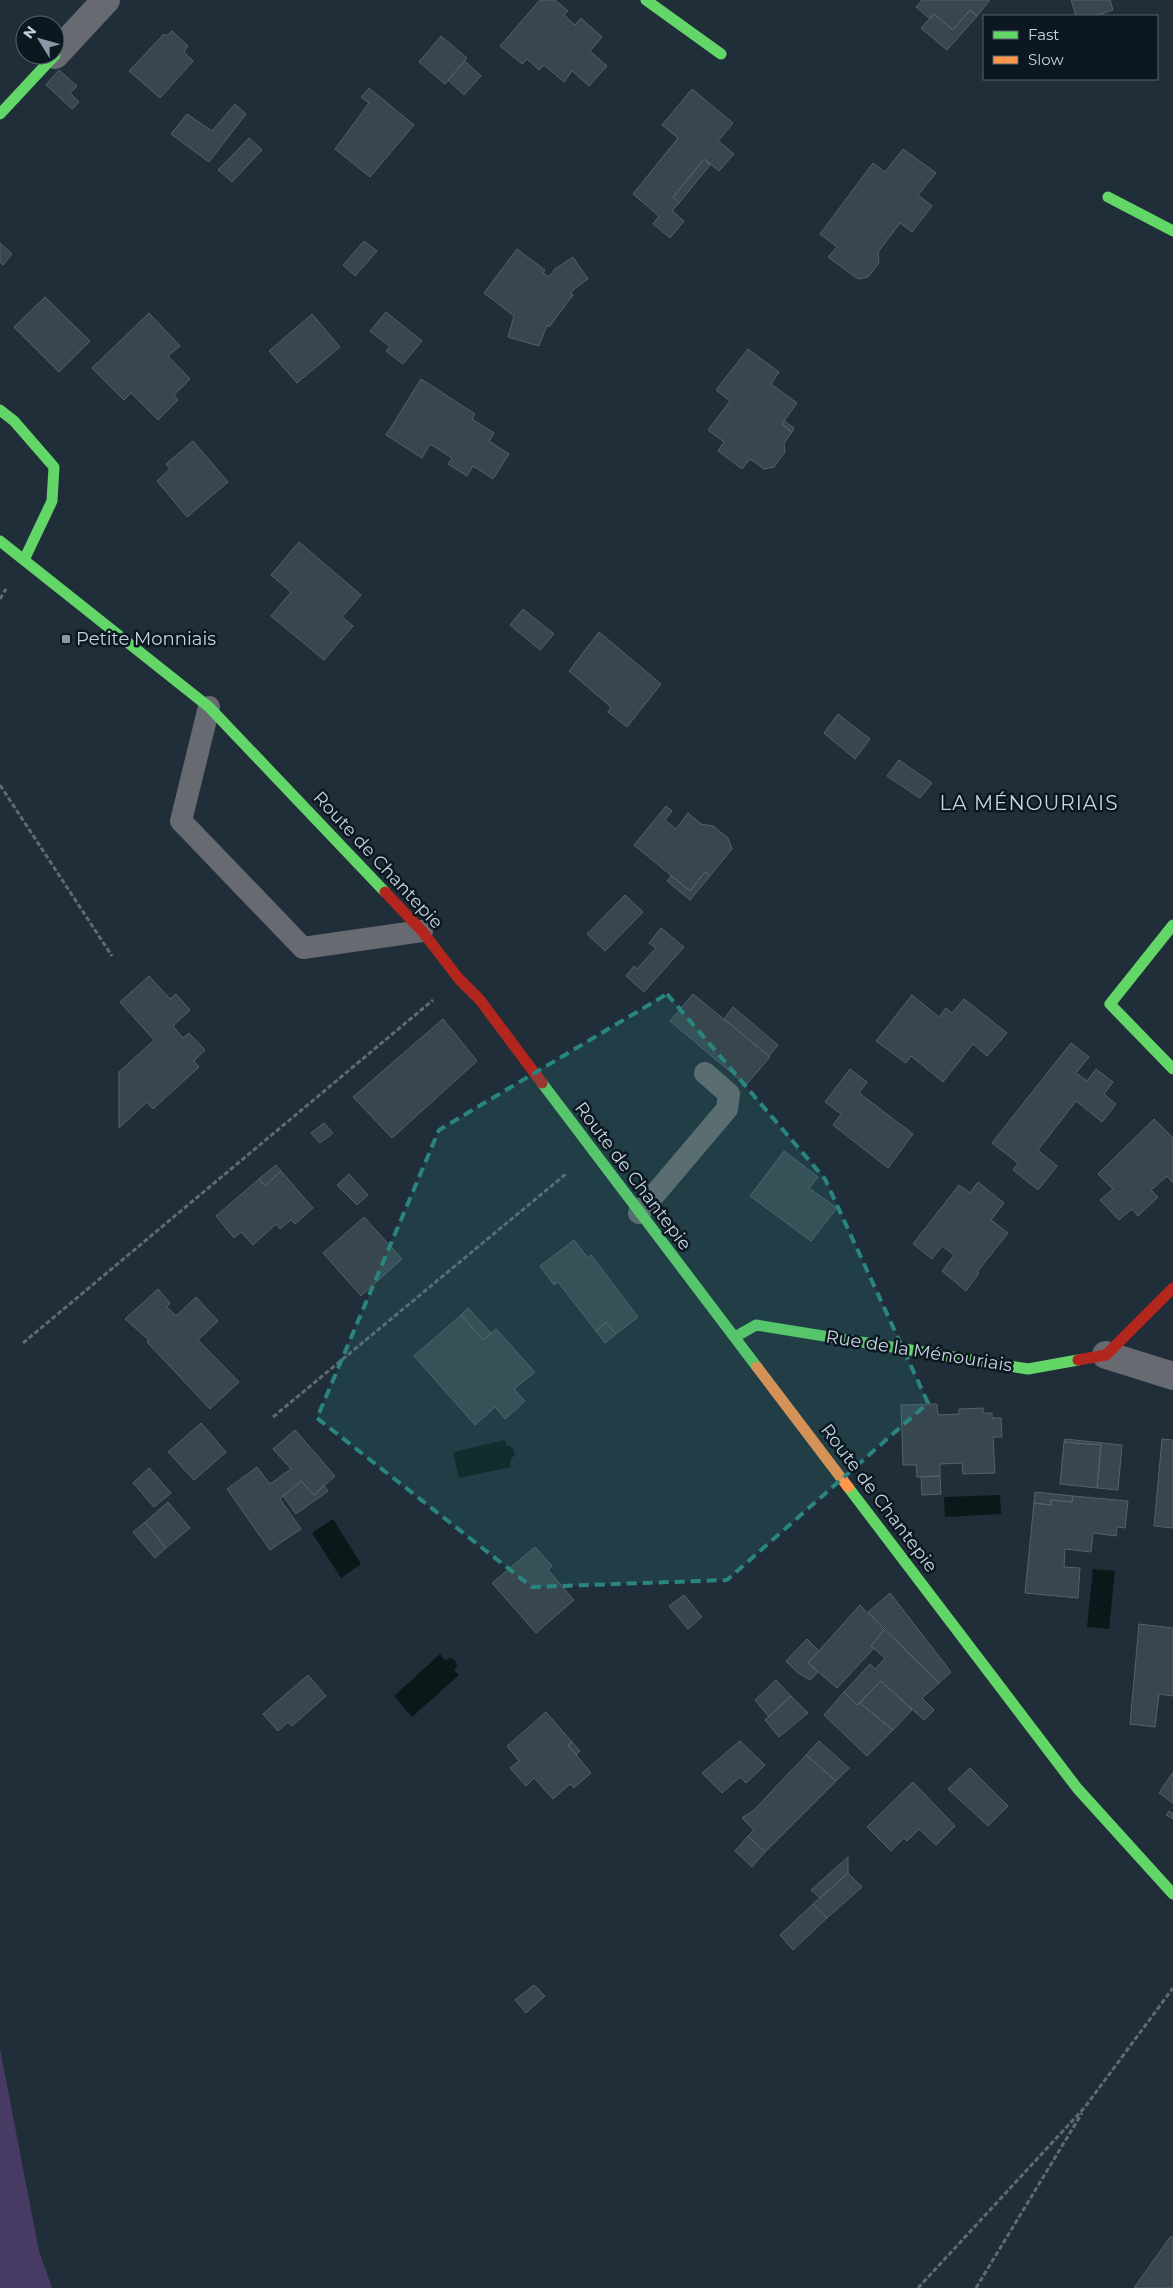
<svg xmlns="http://www.w3.org/2000/svg" width="1173" height="2288" viewBox="0 0 1173 2288" font-family="Montserrat,sans-serif">
<style>
.green{fill:#473b64}
.water{fill:#091919}
.building{fill:#38464e;stroke:#536169}
.lines{fill:none;stroke-linecap:round;stroke-linejoin:round}
.path{stroke:#636970;stroke-width:3;stroke-dasharray:5 2.5;stroke-linecap:butt}
.lane{stroke:#676a70;stroke-width:22}
.street{stroke:#676a70;stroke-width:28}
.fast{stroke:#63d668;stroke-width:11}
.slow{stroke:#ff974d;stroke-width:11}
.jam{stroke:#b3261e;stroke-width:11}
.marked{fill:#2a847f;fill-opacity:0.2;stroke:#2a847f;stroke-width:4;stroke-dasharray:10 6;stroke-linejoin:round}
.poi-dot{fill:#8b99a7;stroke:#0c1720;stroke-width:2}
.labels{text-anchor:middle;dominant-baseline:central;stroke-width:5;stroke-linejoin:round;paint-order:stroke}
.poi-label{font-size:18px;fill:#c5d3e1;stroke:#0c1720;text-anchor:start}
.street-label{font-size:18px;fill:#c5d3e1;stroke:#0c1720}
.quarter-label{font-size:20px;letter-spacing:1px;fill:#c5d3e1;stroke:#0c1720}
</style>
<rect width="100%" height="100%" fill="#202e3a"/>
<path class="green" d="M0 2049 39 2251 52 2288H0Z"/>
<path class="water" d="M505 1440 506 1445 513 1448 515 1454 510 1461 511 1467 459 1478 453 1452Z
M1000 1495 1001 1514 945 1517 944 1497Z
M333 1519 361 1564 341 1578 312 1533Z
M1093 1569 1115 1571 1109 1629 1087 1627Z
M440 1654 445 1660 450 1658 455 1660 457 1666 454 1670 459 1675 412 1717 394 1696Z"/>
<path class="building" d="M540 0H555L568 11 564 15 575 25 581 18 602 37 590 51 607 66 589 86 572 71 564 82 544 65 539 70 527 59 522 64 500 46Z
M922 0H990L977 16 970 10 953 30 934 14 930 19 916 7Z
M1071 0H1110L1113 10 1095 16H1076Z
M970 10 977 16 947 50 921 28 934 14 953 30Z
M172 31 188 46 184 52 193 61 160 98 129 71 164 34 166 36Z
M441 36 467 58 445 84 419 62Z
M465 61 481 76 464 95 448 80Z
M59 70 77 86 70 93 79 102 72 109 46 85Z
M369 88 414 125 370 177 335 149 369 103 361 97Z
M692 89 733 123 718 141 734 154 719 171 704 159 673 197 679 203 672 211 684 221 670 238 653 224 659 216 633 194 678 138 662 125Z
M235 104 246 114 209 162 171 134 187 114 212 131Z
M249 138 262 150 232 182 218 170Z
M903 149 936 173 918 195 932 206 912 232 900 223 878 252 879 263 868 277 858 279 828 257 837 247 820 234 873 163 885 172Z
M704 159 710 165 679 203 673 197Z
M364 241 377 251 355 276 343 265Z
M0 243 12 254 3 265 0 262Z
M517 249 545 270 543 273 549 277 555 269 573 257 588 279 574 289 570 294 573 295 549 327 547 325 539 346 508 337 514 316 484 293Z
M45 297 90 341 59 372 14 327Z
M386 312 422 341 403 364 386 351 390 347 370 331Z
M149 313 180 346 168 356 190 379 174 395 178 400 158 420 131 393 124 400 92 368Z
M312 314 340 347 297 383 269 351Z
M748 349 779 372 771 384 797 403 782 424 792 432 784 443 785 452 774 467 764 469 750 459 742 469 718 451 724 442 708 430 730 401 716 390Z
M421 379 475 414 472 419 494 433 489 441 509 454 493 479 473 466 467 476 448 464 452 458 430 444 422 458 386 435Z
M784 421 794 428 792 432 782 424Z
M193 441 228 482 187 517 157 481 170 469 166 464Z
M299 542 361 595 342 617 353 626 324 660 271 616 291 592 271 575Z
M523 609 554 634 540 650 510 625Z
M599 632 661 684 627 727 608 712 611 707 569 671Z
M838 714 870 739 855 759 824 733Z
M899 760 932 783 920 798 887 776Z
M666 806 672 811 665 820 676 829 688 813 701 824 713 826 728 838 732 849 710 876 705 872 690 891 634 845Z
M705 872 710 876 690 900 667 881 671 876 690 891Z
M625 895 643 912 605 951 587 934Z
M661 928 684 947 644 992 626 976 634 966 637 969 656 948 649 943Z
M149 976 170 999 176 994 190 1010 173 1026 183 1038 189 1033 205 1050 194 1061 199 1067 153 1109 147 1102 119 1128V1072L154 1040 120 1002Z
M693 994 770 1057 746 1085 670 1021Z
M912 995 939 1017 946 1008 952 1013 964 999 1007 1033 987 1056 973 1044 943 1082 911 1056 906 1063 876 1041Z
M733 1007 778 1045 769 1056 724 1019Z
M443 1019 477 1061 392 1138 353 1097Z
M1071 1043 1089 1057 1076 1073 1087 1081 1096 1069 1113 1082 1104 1094 1116 1104 1102 1122 1076 1101 1038 1150 1057 1166 1038 1190 1013 1170 1018 1163 992 1143Z
M850 1069 867 1082 859 1093 913 1134 888 1168 833 1125 841 1114 825 1102Z
M1154 1119 1173 1138V1183L1167 1176 1151 1190 1158 1197 1138 1216 1132 1209 1119 1220 1100 1200 1113 1189 1098 1174Z
M324 1123 333 1133 320 1143 311 1133Z
M784 1151 818 1177 809 1188 837 1208 811 1241 750 1196Z
M276 1165 281 1171 265 1186 259 1179Z
M281 1171 313 1208 295 1224 291 1220 280 1229 276 1224 253 1245 241 1232 234 1238 216 1216 259 1179 265 1186Z
M349 1174 368 1195 357 1205 337 1185Z
M978 1182 1004 1203 991 1220 1008 1233 977 1272 979 1273 966 1291 942 1271 954 1255 942 1246 932 1259 913 1244 959 1185 970 1193Z
M364 1217 402 1259 361 1296 323 1253Z
M574 1240 588 1258 591 1255 638 1317 616 1334 606 1322 596 1331 558 1282 554 1285 540 1266Z
M158 1289 170 1303 167 1307 176 1316 196 1297 218 1321 198 1340 239 1382 210 1409 147 1342 149 1340 125 1319Z
M468 1308 491 1333 483 1340 461 1315Z
M461 1315 483 1340 496 1329 535 1372 514 1389 525 1401 505 1419 495 1407 475 1425 414 1356Z
M606 1322 616 1334 605 1343 596 1331Z
M937 1404 938 1415 959 1414V1409L983 1408V1413H992V1418H1001L1002 1437H993L995 1473 963 1474 962 1463 940 1464V1476L917 1477 916 1465H903L901 1405Z
M201 1423 226 1452 194 1480 168 1452Z
M295 1430 335 1476 314 1495 301 1481 280 1499 301 1529 270 1550 227 1489 257 1467 270 1484 291 1469 273 1449Z
M1065 1439 1122 1445 1118 1490 1097 1488 1101 1445 1064 1442Z
M1162 1439 1173 1440V1528L1154 1526Z
M1064 1442 1101 1445 1097 1488 1060 1484Z
M149 1468 171 1493 154 1507 133 1483Z
M940 1476 941 1494 922 1495 921 1477Z
M301 1481 314 1495 324 1485 328 1491 296 1514 283 1496Z
M1035 1492 1073 1496 1072 1502 1051 1500V1505L1034 1503Z
M1073 1496 1128 1501 1125 1528 1117 1527 1116 1536 1093 1533 1091 1552 1065 1549 1064 1567 1080 1568 1078 1598 1025 1593 1034 1503 1051 1505V1500L1072 1502Z
M168 1502 190 1528 166 1548 145 1522Z
M145 1522 166 1548 155 1558 133 1532Z
M535 1547 552 1566 548 1570 574 1600 536 1633 492 1583Z
M890 1593 951 1672 939 1683 868 1612Z
M684 1595 702 1617 688 1629 669 1606Z
M860 1605 884 1630 871 1646 874 1648 837 1688 808 1663Z
M1139 1624 1173 1628V1696L1159 1694 1155 1727 1130 1724Z
M884 1630 939 1683 922 1698 934 1710 924 1720 881 1681 857 1705 844 1692 870 1664 875 1669 885 1658 871 1646Z
M807 1639 819 1651 808 1663 818 1672 810 1680 798 1673 786 1661Z
M308 1675 326 1696 292 1726 288 1722 278 1731 263 1714Z
M776 1680 791 1696 769 1717 755 1700Z
M881 1681 912 1710 893 1730 860 1703Z
M844 1692 857 1705 860 1703 893 1730 867 1756 824 1715Z
M791 1696 808 1713 779 1737 765 1720Z
M546 1712 572 1742 568 1745 591 1773 574 1788 570 1784 553 1799 534 1778 526 1786 510 1768 519 1761 507 1746Z
M740 1741 765 1765 746 1783 740 1777 722 1793 702 1773Z
M819 1741 849 1768 836 1781 806 1755Z
M572 1742 580 1751 576 1755 568 1745Z
M806 1755 836 1781 765 1852 748 1836 754 1830 742 1818 754 1810Z
M970 1768 1008 1806 988 1826 948 1789Z
M1173 1772V1803L1159 1793Z
M913 1782 955 1826 936 1845 919 1829 907 1841 904 1838 891 1851 867 1827Z
M1169 1811 1173 1814V1819L1166 1815Z
M748 1836 765 1852 752 1867 735 1851Z
M848 1857V1873L820 1898 811 1890Z
M848 1873 862 1887 827 1918 813 1904Z
M813 1904 827 1918 793 1950 780 1935Z
M534 1985 545 1996 526 2013 515 2000Z
M1171 2236 1173 2238V2288H1134Z"/>
<g class="lines">
<path class="path" d="M0 599 6 589
M0 785 112 956
M23 1343 433 1000
M273 1417 567 1173
M918 2288 1085 2107 1173 1988
M976 2288 1082 2113"/>
<path class="lane" d="M209 707 181 821 303 948 422 931
M639 1213 727 1109 729 1094 705 1073"/>
<path class="street" d="M55 55 106 0
M1106 1355 1173 1376"/>
<path class="fast" d="M646 0 721 54
M0 114 55 55
M1108 197 1173 231
M0 410 14 421 54 467 52 501 24 560
M0 541 209 707 385 892
M1173 925 1110 1004 1173 1069
M542 1083 757 1367
M735 1337 756 1325 1028 1369 1078 1360
M848 1487 1077 1788 1173 1894"/>
<path class="slow" d="M757 1367 848 1487"/>
<path class="jam" d="M385 892 422 931 459 979 480 1000 542 1083
M1078 1360 1106 1355 1173 1288"/>
</g>
<path class="marked" d="M667 994 825 1179 928 1403 727 1580 532 1587 317 1418 439 1130Z"/>
<rect class="poi-dot" x="61" y="634" width="10" height="10" rx="2.5"/>
<g class="labels">
<g class="poi-label">
<text x="76" y="639">Petite Monniais</text>
</g>
<g class="street-label">
<text transform="translate(378 860) rotate(47)">Route de Chantepie</text>
<text transform="translate(633 1176) rotate(53)">Route de Chantepie</text>
<text transform="translate(919 1351) rotate(9)">Rue de la Ménouriais</text>
<text transform="translate(879 1498) rotate(53)">Route de Chantepie</text>
</g>
<g class="quarter-label">
<text x="1029" y="803">LA MÉNOURIAIS</text>
</g>
</g>
<rect x="983" y="15" width="175" height="65" fill="#0c1720" stroke="#56626d"/>
<rect x="993" y="31" width="25" height="8" fill="#63d668" stroke="#56626d"/>
<text x="1028" y="40" font-size="15" fill="#c5d3e1">Fast</text>
<rect x="993" y="56" width="25" height="8" fill="#ff974d" stroke="#56626d"/>
<text x="1028" y="65" font-size="15" fill="#c5d3e1">Slow</text>
<g transform="translate(40 40) rotate(307)"><circle r="24" fill="#0c1720" stroke="#56626d"/>
<path d="M0-4L9 19L0 12L-9 19Z" fill="#8b99a7"/>
<text y="-8" font-size="14" font-weight="bold" text-anchor="middle" fill="#c5d3e1">N</text>
</g>
</svg>
